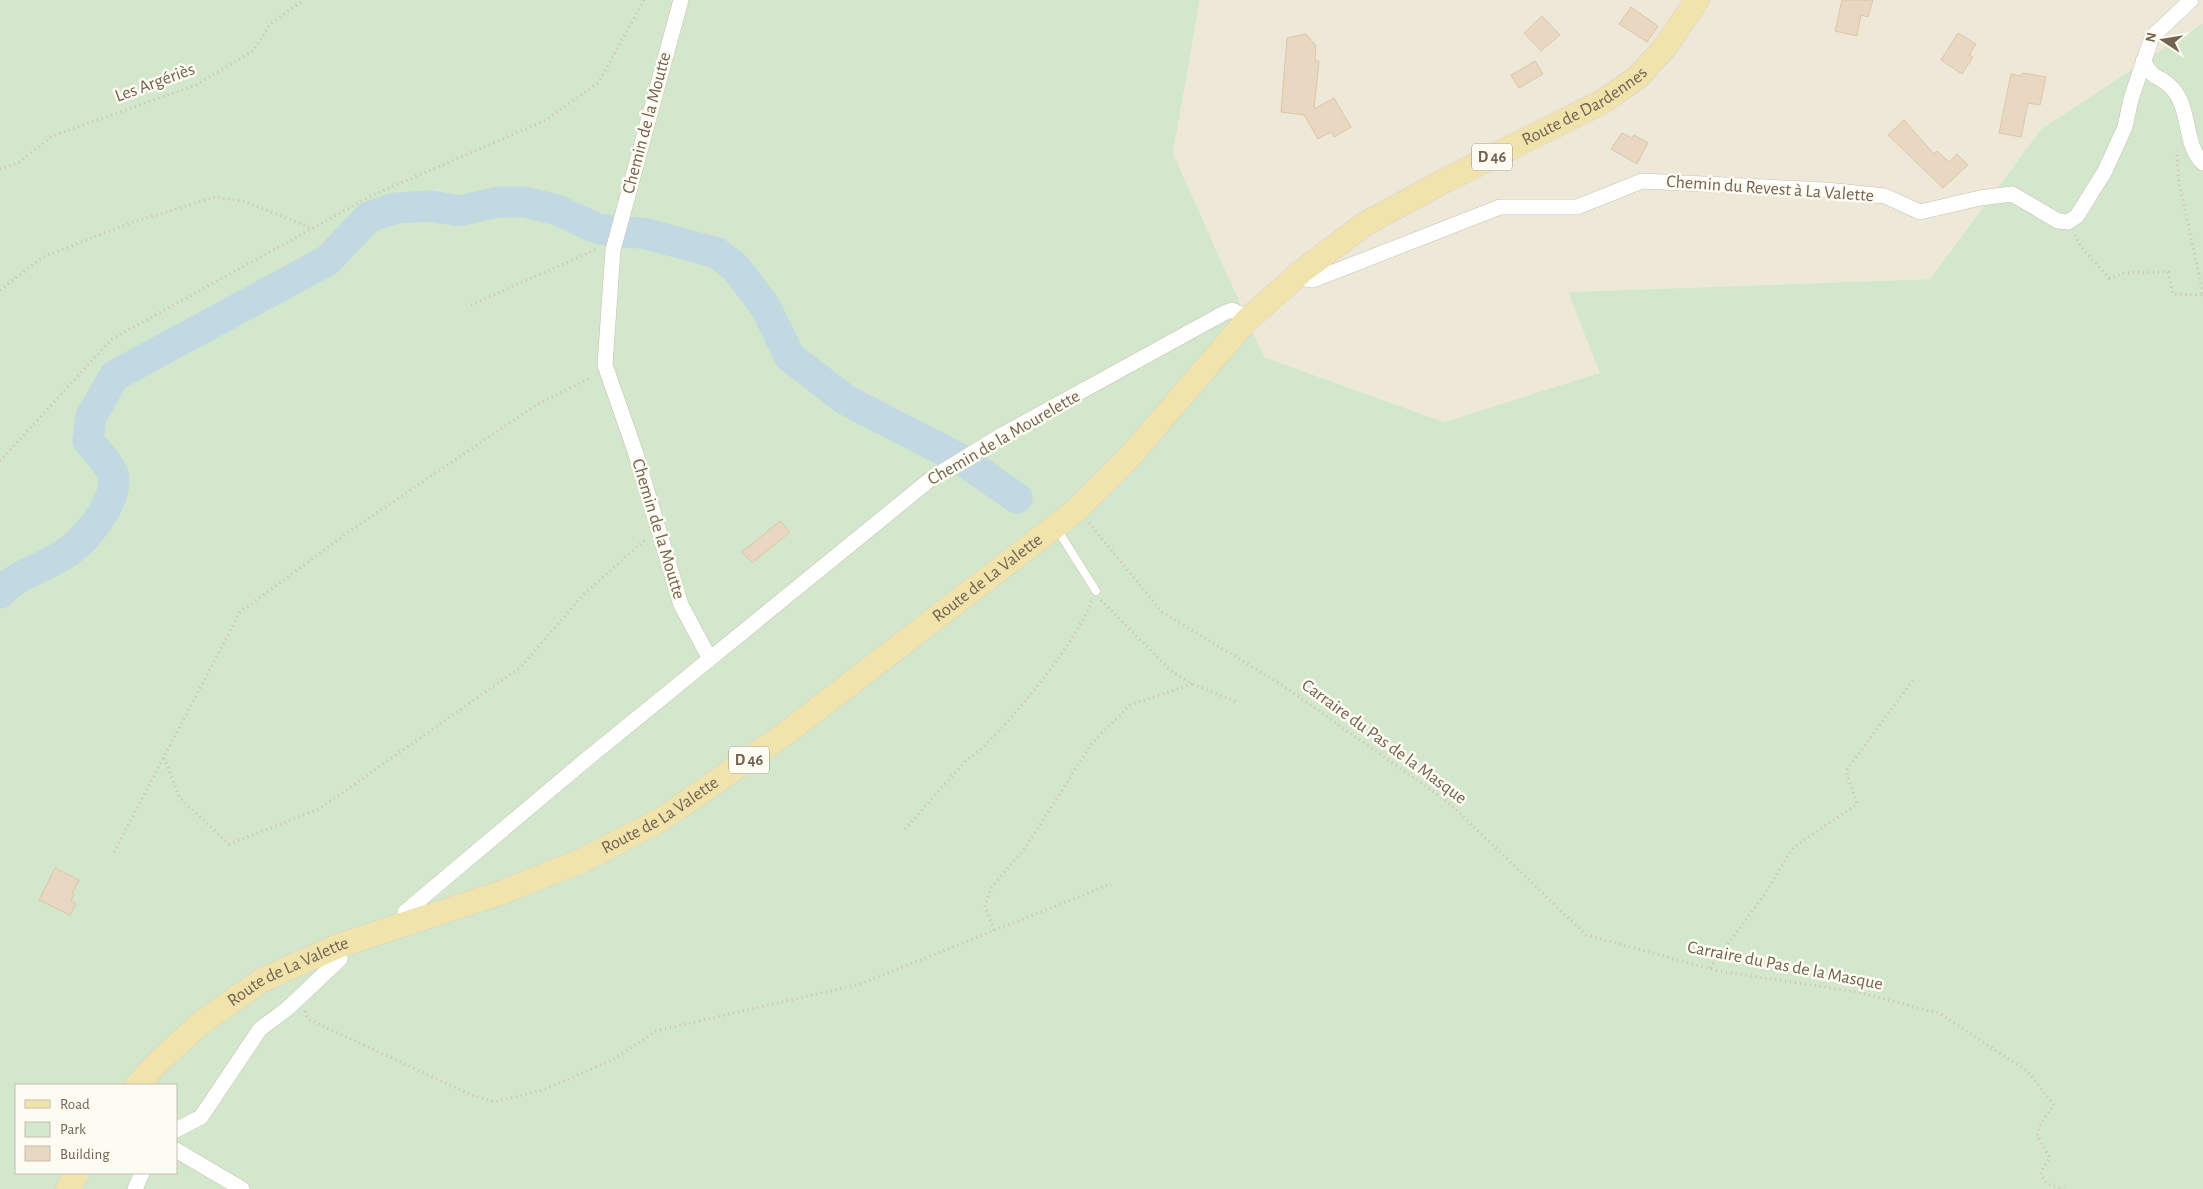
<svg xmlns="http://www.w3.org/2000/svg" width="2203" height="1189" viewBox="0 0 2203 1189" font-family="'Alegreya Sans',sans-serif">
<style>
.residential{fill:#eee8d8}
.green{fill:#d2e7cb;fill-rule:evenodd}
.lines{fill:none;stroke-linecap:round;stroke-linejoin:round}
.river{stroke:#c2d8e2;stroke-width:31}
.building{fill:#e8d7c1;stroke:#dec6a9}
.lane-casing{stroke:#c9bfaf;stroke-width:9}
.street-casing{stroke:#c9bfaf;stroke-width:16}
.primary-casing{stroke:#d8d3ce;stroke-width:25}
.path{stroke:#d2c0a9;stroke-width:3;stroke-dasharray:1 4;stroke-linecap:butt}
.lane{stroke:#fff;stroke-width:8}
.street{stroke:#fff;stroke-width:15}
.primary{stroke:#f1e3ac;stroke-width:24}
.labels{text-anchor:middle;dominant-baseline:central;stroke-width:5;stroke-linejoin:round;paint-order:stroke}
.shield{fill:#fdfbf2;stroke:#9c9181;stroke-width:1}
.shield-label{font-size:16px;font-weight:bold;fill:#736351}
.street-label{font-size:18px;fill:#736351;stroke:#fdfbf2}
</style>
<rect width="100%" height="100%" fill="#fbf7ec"/>
<path class="residential" d="M1200 0H2203V23L2041 129 1930 279 1568 292 1601 373 1444 422 1264 357 1173 153Z"/>
<path class="green" d="M0 0H1200L1173 153 1264 357 1444 422 1600 373 1568 292 1930 279 2041 129 2203 23V1189H0ZM16 1085H176V1173H16Z"/>
<g class="lines">
<path class="river" d="M965 462 1017 498
M0 593C17 573 48 567 69 551 87 538 120 498 113 474 109 463 95 450 88 440L91 417 114 376 328 260 369 217 395 208 431 206 459 211 498 202H525L557 210 596 228 617 232 643 233 717 253 735 267 765 306 790 357 846 400 958 458"/>
</g>
<path class="building" d="M1842 0H1873L1868 17 1861 15 1857 36 1835 31Z
M1631 7 1658 26 1647 42 1619 24Z
M1542 16 1560 35 1541 51 1524 33Z
M1958 33 1976 44 1969 55 1973 57 1962 74 1941 60Z
M1306 34 1316 46 1315 61H1319L1314 109 1334 98 1351 127 1334 137 1331 132 1318 139 1304 115 1281 112 1287 38Z
M1535 61 1543 74 1519 88 1511 75Z
M2022 73 2046 77 2040 105 2028 103 2021 137 1999 133 2011 74 2021 76Z
M1904 120 1934 154 1937 151 1949 162 1957 154 1968 165 1943 188 1888 135Z
M1622 133 1632 138 1634 135 1648 143 1637 164 1611 149Z
M780 521 790 532 752 563 742 552Z
M55 868 79 880 72 893 74 894 71 901 76 904 70 915 39 900Z"/>
<g class="lines">
<defs>
<path id="lane" d="M1057 529 1096 591"/>
<path id="street" d="M681 0 613 250 605 365 635 451 681 605 710 659
M2143 61C2146 65 2150 73 2155 76 2163 80 2171 85 2176 93 2190 113 2185 147 2203 163
M1301 272 1306 279 1313 280 1500 207H1577L1642 181 1826 190 1885 196 1920 212 1980 198 2012 194 2058 221 2068 222 2077 216 2105 171 2125 127 2131 99 2152 37 2191 0
M407 923 405 912 582 763 932 478 1002 435 1224 313 1232 310 1241 314 1246 321
M176 1130 201 1117 260 1029 287 1009 340 959 338 946
M176 1150 242 1189
M135 1189 142 1173"/>
<g id="primary">
<path id="s1" d="M137 1085 156 1064 201 1023 262 980 338 946 503 892 583 860 662 819 782 736 1074 512 1131 455 1246 321 1301 272 1365 224 1444 181 1602 102 1638 77 1666 46 1697 0"/>
<path d="M68 1189 77 1173"/>
</g>
</defs>
<use href="#lane" class="lane-casing"/>
<use href="#street" class="street-casing"/>
<use href="#primary" class="primary-casing"/>
<path class="path" d="M2177 155 2179 182 2203 294
M0 169 19 162 52 136 196 85 253 51 271 23 304 0
M2075 235 2081 247 2109 278 2124 273 2168 272 2173 294 2203 295
M0 290 43 257 130 223 215 197 243 201 312 228
M471 305 599 248
M0 461 112 339 373 195 546 120 599 82 644 0
M1089 523 1162 612 1279 683 1448 802 1586 935 1719 971 1857 992 1939 1013 2027 1071 2054 1105 2041 1123 2037 1136 2050 1158 2043 1168 2041 1175 2047 1184 2064 1189
M1101 600 1170 670 1192 684 1237 702
M164 758 180 798 229 844 319 809 521 667 584 594 645 540
M905 829C925 807 945 783 966 761 971 756 978 752 983 747 1017 714 1075 644 1092 601
M114 852 240 612 350 531 536 405 592 377
M994 930 985 906 991 888 1026 847 1092 743 1130 705 1192 684
M1710 968 1762 898 1793 848 1857 804 1846 771 1913 680
M305 1011 308 1019 469 1094 494 1102 543 1090 612 1060 656 1031 860 984 1111 884"/>
<use href="#lane" class="lane"/>
<use href="#street" class="street"/>
<use href="#primary" class="primary"/>
</g>
<g class="labels">
<g class="shield">
<rect x="1472" y="143.5" width="40" height="27" rx="4"/>
<rect x="729" y="746.5" width="40" height="27" rx="4"/>
</g>
<g class="shield-label">
<text x="1492" y="157">D 46</text>
<text x="749" y="760">D 46</text>
</g>
<g class="street-label">
<text transform="translate(155 83) rotate(-20)">Les Argériès</text>
<text stroke="none"><textPath href="#s1" startOffset="1770">Route de Dardennes</textPath></text>
<text transform="translate(647 123) rotate(-75)">Chemin de la Moutte</text>
<text transform="translate(1770 189) rotate(4)">Chemin du Revest à La Valette</text>
<text transform="translate(1004 438) rotate(-30)">Chemin de la Mourelette</text>
<text transform="translate(658 529) rotate(73)">Chemin de la Moutte</text>
<text stroke="none"><textPath href="#s1" startOffset="1001">Route de La Valette</textPath></text>
<text transform="translate(1384 742) rotate(36)">Carraire du Pas de la Masque</text>
<text stroke="none"><textPath href="#s1" startOffset="596">Route de La Valette</textPath></text>
<text transform="translate(1785 966) rotate(11)">Carraire du Pas de la Masque</text>
<text stroke="none"><textPath href="#s1" startOffset="191">Route de La Valette</textPath></text>
</g>
</g>
<rect x="15" y="1084" width="162" height="90" fill="#fdfbf2" stroke="#c6beb2"/>
<rect x="25" y="1100" width="25" height="8" fill="#f1e3ac" stroke="#c6beb2"/>
<text x="60" y="1109" font-size="15" fill="#736351">Road</text>
<rect x="25" y="1122" width="25" height="15" fill="#d2e7cb" stroke="#c6beb2"/>
<text x="60" y="1134" font-size="15" fill="#736351">Park</text>
<rect x="25" y="1146" width="25" height="15" fill="#e8d7c1" stroke="#c6beb2"/>
<text x="60" y="1159" font-size="15" fill="#736351">Building</text>
<g transform="translate(2163 40) rotate(282)" stroke="#fdfbf2" stroke-width="4" paint-order="stroke">
<path d="M0-4L9 19L0 12L-9 19Z" fill="#736351"/>
<text y="-8" font-size="14" font-weight="bold" text-anchor="middle" fill="#736351">N</text>
</g>
</svg>
